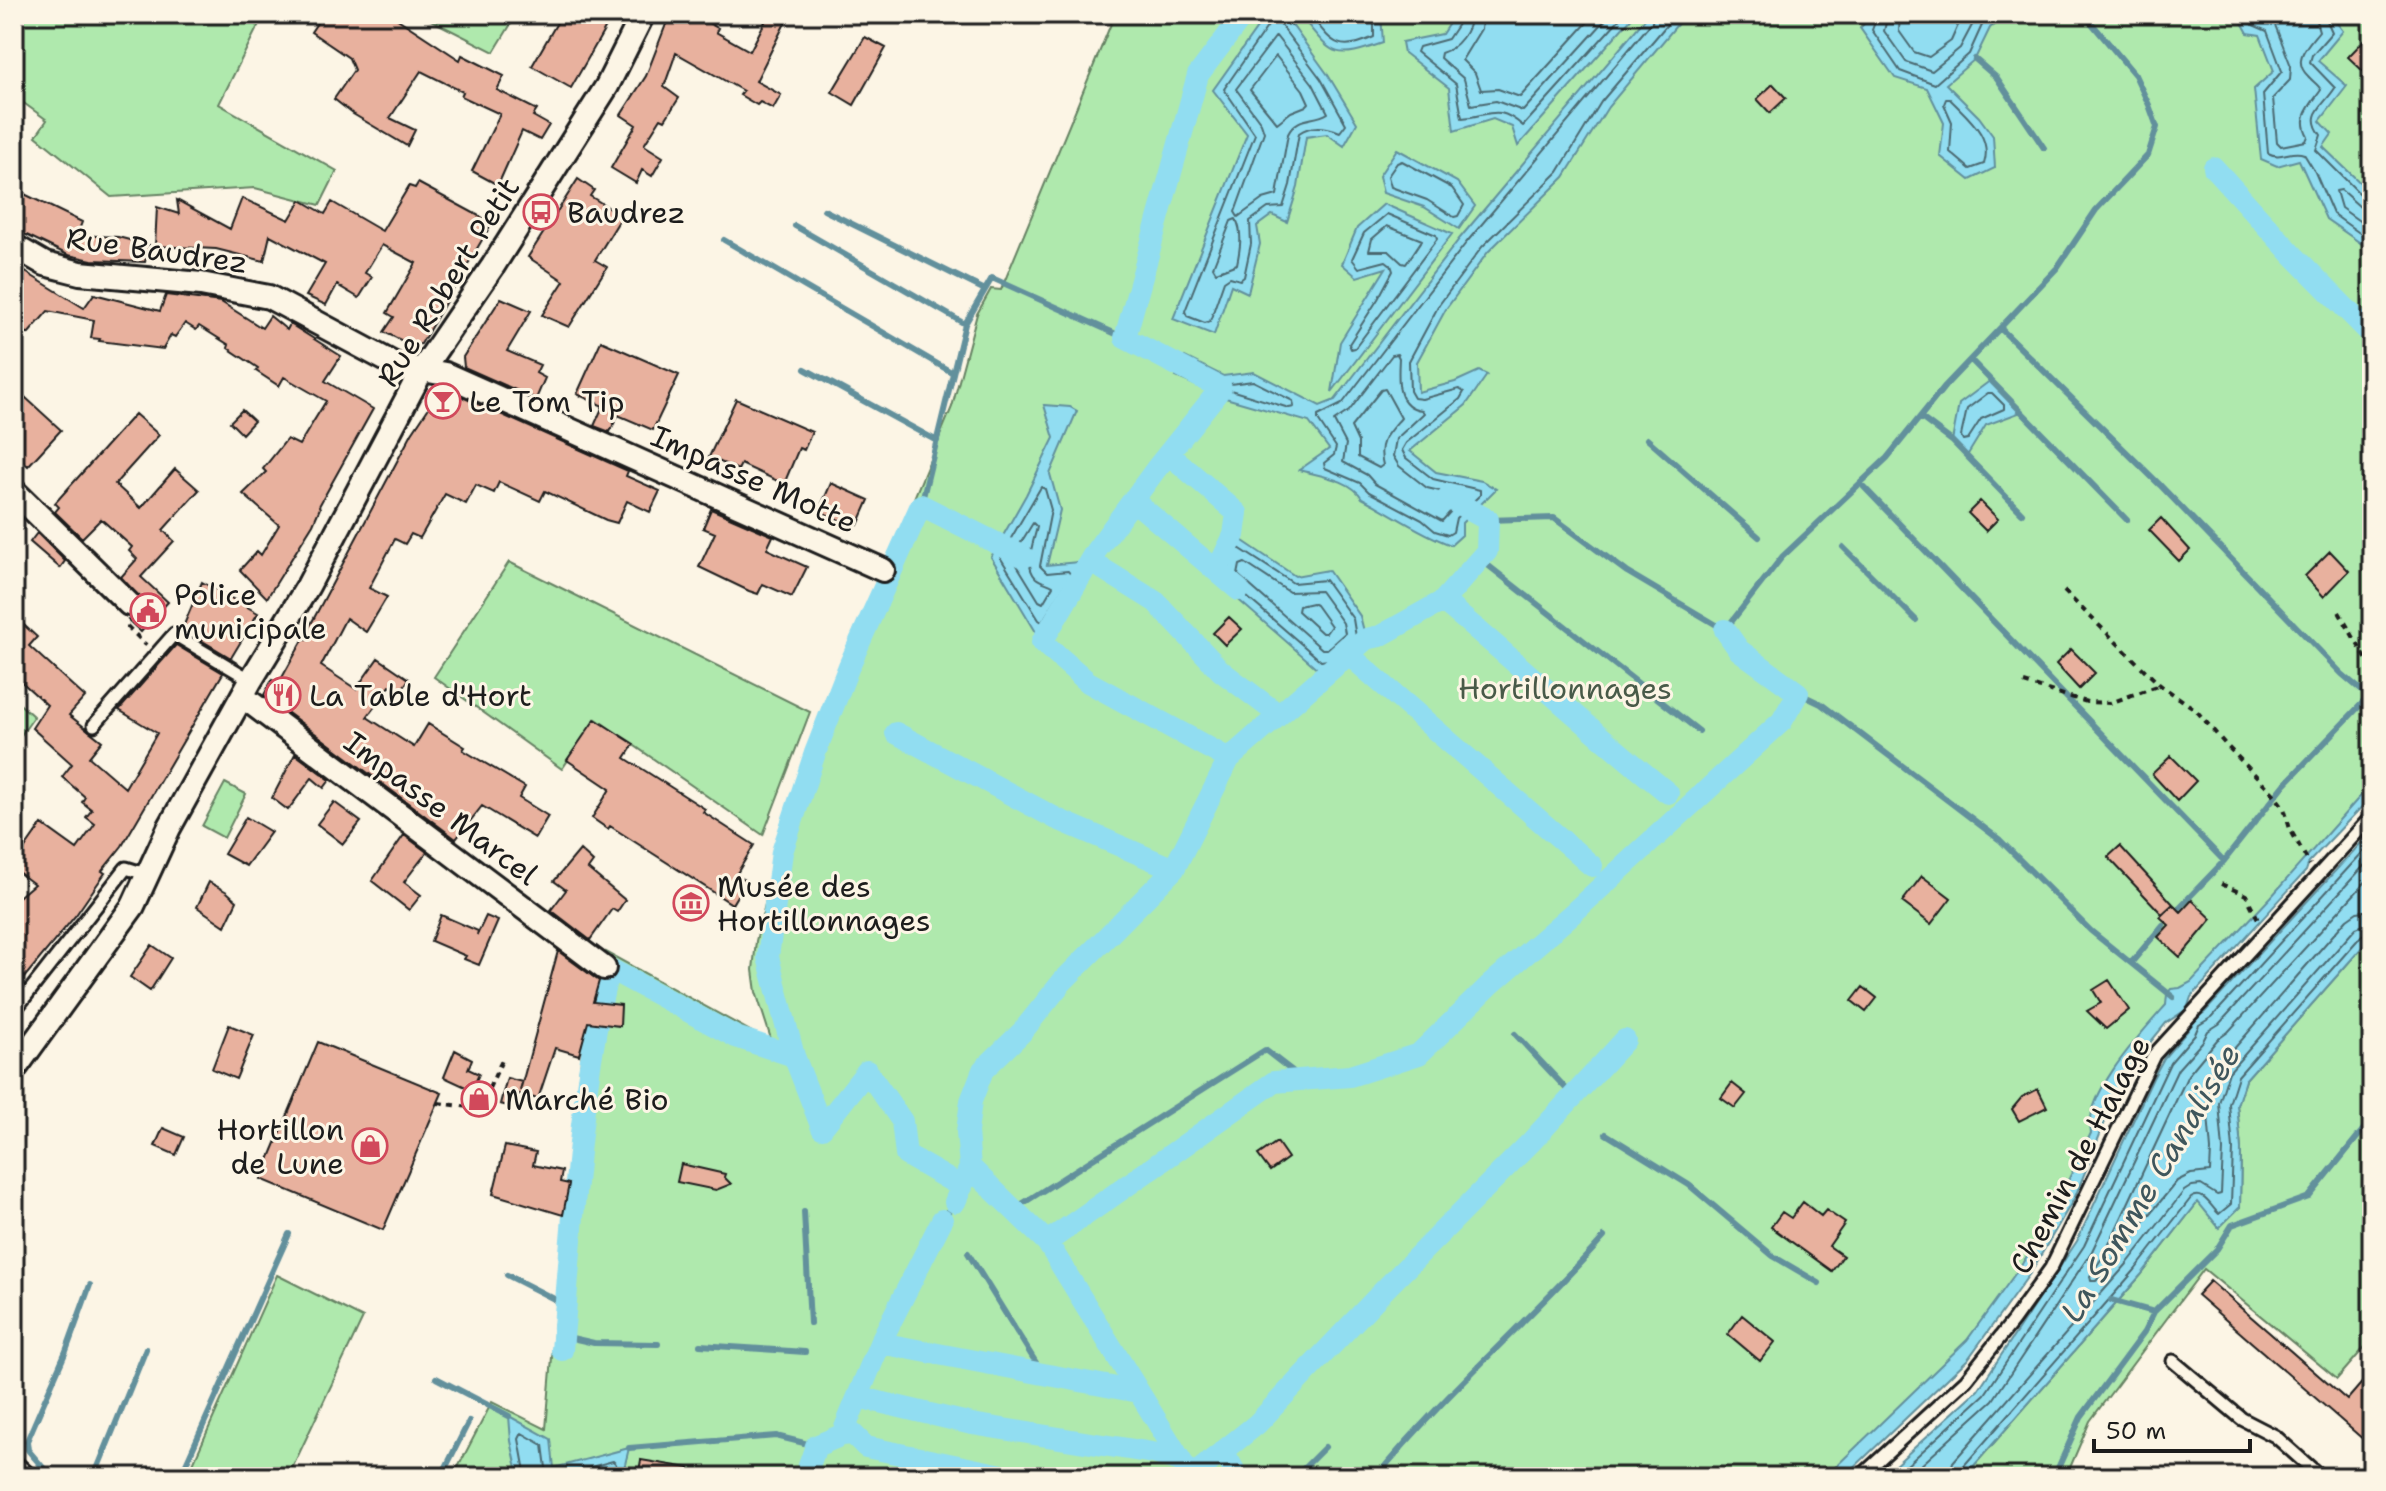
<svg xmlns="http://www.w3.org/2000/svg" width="2386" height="1491" viewBox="0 0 2386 1491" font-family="'Shantell Sans',sans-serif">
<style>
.green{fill:#afe9ad;stroke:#668264;stroke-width:2}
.water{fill:#91ddf1;stroke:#62909c;stroke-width:2}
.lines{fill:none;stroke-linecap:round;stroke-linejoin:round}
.shore{stroke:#4b6971;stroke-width:2}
.stream{stroke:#62909c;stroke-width:6}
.canal{stroke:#91ddf1;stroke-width:22}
.building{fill:#e8b19e;stroke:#1c1c1c;stroke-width:2}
.lane-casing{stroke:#1c1c1c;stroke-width:17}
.street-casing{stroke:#1c1c1c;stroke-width:28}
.path{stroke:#1c1c1c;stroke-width:4;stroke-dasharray:6 6;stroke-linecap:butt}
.lane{stroke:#fcf5e5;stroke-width:11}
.street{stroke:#fcf5e5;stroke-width:22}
.labels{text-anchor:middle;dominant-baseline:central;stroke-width:6;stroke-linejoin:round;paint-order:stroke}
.poi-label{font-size:30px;fill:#1c1c1c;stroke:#fcf5e5;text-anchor:start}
.street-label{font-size:30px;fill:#1c1c1c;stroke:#fcf5e5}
.park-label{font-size:30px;fill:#485a48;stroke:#fcf5e5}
.water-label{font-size:32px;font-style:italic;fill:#3f565c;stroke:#fcf5e5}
</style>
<rect width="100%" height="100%" fill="#fcf5e5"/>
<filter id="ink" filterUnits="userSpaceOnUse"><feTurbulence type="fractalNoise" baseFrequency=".0125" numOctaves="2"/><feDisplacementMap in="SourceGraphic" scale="16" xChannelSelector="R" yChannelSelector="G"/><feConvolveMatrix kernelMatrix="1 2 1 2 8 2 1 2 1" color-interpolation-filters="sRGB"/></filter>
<g filter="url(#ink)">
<path class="green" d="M14 14H264L219 104 337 171 320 205 255 188 111 197 36 136 47 120 14 96Z
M419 14H517L494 52Z
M1115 14H2372V788L2130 1055 2072 1198 1961 1362 1838 1477H453L492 1402 546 1429C554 1335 561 1242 571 1149 578 1082 583 1016 606 952L761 1037 771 1039 756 992 753 970 756 941 776 859 889 558 952 407 977 314 991 289 1001 290Z
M509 562 810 712 763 835 596 719 562 769 434 677Z
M14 699 34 717 14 745Z
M225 783 246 794 224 838 202 826Z
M2372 936V1339L2337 1379 2204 1269 2090 1421 2066 1477H1964L2141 1275 2198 1202 2240 1207 2241 1149 2237 1104 2245 1080Z
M277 1275 363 1318 288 1477H187Z"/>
<path class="water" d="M1267 14H1284L1328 75 1357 123 1344 146 1327 134 1306 137 1298 187 1287 222 1272 215 1257 226 1260 244 1248 293 1231 285 1214 335 1173 319 1247 134 1213 90Z
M1299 14H1381L1383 43C1331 61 1333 55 1299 14Z
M1455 14H1635L1518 146 1512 127 1493 119 1454 131 1449 88 1404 53 1402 42 1442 34Z
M1649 14H1686L1608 107 1564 177 1488 252 1446 309 1417 362 1418 392 1455 382 1479 371 1487 375 1466 405 1410 451 1436 472 1482 481 1496 489 1462 523V535L1451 545C1420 534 1391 513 1362 498 1350 479 1320 476 1299 470L1329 449 1309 422 1222 397 1176 377 1185 357 1223 376 1254 372 1320 406 1335 400 1460 238Z
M1873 14H2008L1990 28 1975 59 1946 84 1979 117 1993 136 1995 168 1970 180 1940 156 1944 123 1927 88 1895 78 1860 28Z
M2241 14H2330L2343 31 2318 61 2347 86 2320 121 2332 134 2323 147 2372 194V251L2326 219 2299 160 2277 166 2261 159 2254 89 2274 71 2260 35 2248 33 2239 17Z
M1397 149 1457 182 1475 206 1459 229 1424 207 1383 193 1379 176Z
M1384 204 1452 234 1332 392 1340 342 1386 268 1357 277 1342 264 1357 228Z
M1991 380 2021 412 1986 425 1967 456 1952 441 1959 404Z
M1044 405 1070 407 1077 411 1050 474 1060 510 1047 565 1090 561 1042 642 991 557 1026 495 1054 438Z
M1234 535 1295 576 1328 570 1360 616 1366 639 1332 668 1320 671 1210 575 1217 571Z
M2372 783V796L2309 862 2306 871 2191 997 2187 1009 2166 1023 2144 1050 2128 1075 2111 1107 2075 1197 2031 1272 1968 1359 1844 1477H1825L1967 1340 2020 1267 2047 1224 2091 1133C2083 1095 2142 1032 2166 1005L2167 994 2171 989 2180 988 2191 982 2271 897Z
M2372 831V936L2245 1080 2237 1105 2241 1149 2240 1207 2219 1228 2198 1202 2141 1275 1964 1477H1882L1978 1390 2077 1241 2153 1078 2164 1058 2189 1029 2191 1021 2205 1012Z
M509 1416 551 1439 554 1468 629 1448 622 1477H519L511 1441Z"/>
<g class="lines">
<path class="shore" d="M1309 14C1332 42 1337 54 1374 37V14
M1461 14 1460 21 1448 39 1419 47 1417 52 1456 84 1462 118C1490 116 1497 103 1523 126L1624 14
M1471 14C1470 31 1458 48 1441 53L1440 58 1464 79 1471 105 1496 101 1523 111 1611 14
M1483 14 1481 29 1462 60 1475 73 1481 90 1498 89 1520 97 1595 14
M1654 14 1652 22 1466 243 1342 404 1318 416V420L1336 447 1334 455 1324 463 1325 468 1360 483 1369 492 1422 520 1435 531 1448 535 1453 532 1456 518 1480 495V490L1433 479 1406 458 1402 450 1406 443 1460 399 1464 392 1459 389 1422 399 1414 398 1410 391 1409 361 1439 305 1482 247 1558 172 1601 102 1676 14
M1878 14 1872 30 1900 71 1935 84 1969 54 1983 23 1995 14
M1888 14 1884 31 1906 62 1932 71 1960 48 1978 14
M1900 14 1899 31 1914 52 1929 57 1951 41 1963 14
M2247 14 2253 25 2267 31 2282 71 2263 94 2268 153C2281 160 2291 149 2304 154L2315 172 2333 214 2372 242
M2258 14 2275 25 2291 66 2290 80 2273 98 2277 142 2281 146 2306 141 2308 136C2297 117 2310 106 2321 90 2318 84 2313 82 2308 76 2291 60 2308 45 2319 31L2314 14
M2324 14 2332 32 2312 55 2310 62 2335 88C2323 107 2305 114 2321 135L2316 150 2363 197 2372 199
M1276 19 1321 79 1346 124 1340 132C1328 127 1312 124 1299 133L1290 185 1283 207 1268 208 1250 221 1251 244 1244 277 1240 280 1230 277 1224 281 1210 321 1205 323 1187 316 1185 311 1255 134 1224 89 1272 20Z
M1276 36 1313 84 1328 113C1314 122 1297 115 1288 134L1277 195 1263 199 1238 217 1235 212 1264 132 1261 123 1236 89Z
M1276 56 1303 90 1309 103 1306 106 1291 112 1277 123 1250 90Z
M1946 99H1950C1968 118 1993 136 1984 164L1970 169 1950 152 1952 122 1944 104Z
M1402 161 1452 188 1464 205 1458 216 1454 217 1427 200 1391 187 1388 176 1397 163Z
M2372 209 2360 207 2341 190 2336 191 2341 208 2372 230
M1387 214 1436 235 1437 239 1355 348 1351 349 1349 344 1378 299 1393 271 1391 265 1386 261 1359 268 1352 259 1364 233Z
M1236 219C1243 233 1240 249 1237 264L1216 272 1213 267 1231 221Z
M1387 226 1422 240 1406 264 1402 263 1389 251H1369L1372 239Z
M1397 354 1399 358C1398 379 1395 407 1422 410L1424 413 1396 439 1393 456 1399 466 1427 488 1461 496 1460 501 1442 521 1375 484 1367 475 1343 462 1346 444 1334 421 1349 411 1392 355Z
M1253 381 1293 401 1294 407 1289 408 1227 389 1230 384Z
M1385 389 1401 418C1387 434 1377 442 1383 465L1379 468 1358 457V442L1351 427 1381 390Z
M1988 393H1992L2004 405V409L1981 419 1968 439 1963 440 1961 436 1967 409Z
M1041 487 1045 489 1051 510 1040 566 1047 573 1068 571 1071 575 1042 622 1039 620 1000 557Z
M1033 523 1037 527C1034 541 1023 566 1036 578 1041 582 1048 583 1053 586L1043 603 1039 601 1012 557Z
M1239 548 1293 583 1325 580 1353 619 1356 637 1328 660 1321 661 1225 578 1235 551Z
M1245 563 1289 592 1320 591 1343 623 1345 633 1327 649H1322L1238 575 1240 565Z
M1312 603 1316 605 1331 626 1326 633H1322L1298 611 1299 606Z
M2372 875 2228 1032 2217 1040 2188 1075 2104 1255 2090 1276 2091 1281H2096L2177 1181 2191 1174 2210 1172 2211 1150 2207 1103 2219 1066 2347 919 2357 912 2372 910
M526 1477 519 1439 522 1433 543 1445 546 1468 551 1475 558 1476 613 1461 616 1464 614 1477
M1894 1477 1985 1394 2084 1246 2170 1063 2195 1034 2199 1025 2212 1017 2372 842
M1908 1477 1993 1400 2092 1251 2178 1069 2203 1041 2208 1031 2219 1024 2372 857
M1949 1477 1953 1462 2127 1264 2184 1191 2192 1186 2201 1185 2217 1195 2221 1194 2223 1150 2219 1103 2229 1072 2356 928 2372 922
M1959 1477 1961 1469 2135 1270 2191 1198C2204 1190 2210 1206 2219 1214L2231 1204 2233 1149 2229 1104 2238 1076 2362 935 2372 932"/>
<path class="stream" d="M1975 59 1997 78 2044 148
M824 210 985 290
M795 226 965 324
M724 240 953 373
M2000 328 2160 485 2342 674 2368 696
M1971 360 2127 520
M805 369 937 441
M1920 417 1952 441 2022 513
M1647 439 1759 537
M1861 484 2224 861
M921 505 965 324 992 278 1125 338
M1488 520 1554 518 1627 572 1725 630 1782 557 1887 458 1945 386 2057 268 2096 210 2148 155 2157 127 2149 105 2135 75 2084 14
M1843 547 1916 620
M1480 559 1699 731
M1798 693 1821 704 2000 840 2091 931 2173 997
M2175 912 2224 861 2285 784 2372 693
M2132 962 2163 925
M1515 1034 1573 1096
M1606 1134 1689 1185 1773 1256 1819 1283
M1014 1209 1265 1050 1304 1080
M804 1212 810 1323
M942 1220 955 1202
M968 1253 1043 1374
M507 1275 566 1305
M2111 1300 2154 1312
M563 1336 594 1343 658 1344
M700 1345 805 1352
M436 1378 509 1416
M629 1448 776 1436 816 1446
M806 1474 816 1477
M51 1477 28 1450 27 1441 66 1351 90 1285
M94 1477 146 1349
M180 1477 289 1234
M441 1477 469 1421
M1295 1477 1325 1447
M1376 1477C1446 1392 1531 1319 1604 1237
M2054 1477 2081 1417 2144 1332 2154 1312 2217 1249 2232 1225 2309 1197 2372 1119"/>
<path class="canal" d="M2214 168 2293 255 2372 335
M1169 454 1237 513 1234 535 1221 562
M1133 500 1239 590
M1090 561 1156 602 1221 671 1279 715
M1443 601C1519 664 1591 731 1668 793
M1348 654 1592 866
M896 733 1057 819 1174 869
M1229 759 1366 639 1380 636 1443 601 1487 551 1488 520 1448 498
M970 1167 967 1132 971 1101 983 1070 1022 1032 1062 982 1174 869 1229 759 1088 682 1042 642 1095 552 1156 469 1221 388 1125 338 1198 75 1244 14
M962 1187 906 1155 902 1121 867 1071 822 1128 794 1056 768 957 782 852 815 753 849 666 921 505 1024 557
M955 1202 970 1167 1047 1242 1191 1477
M1047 1242 1274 1082 1350 1076 1419 1054 1490 985 1573 913 1782 721 1798 693 1739 650 1725 630
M880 1343 1138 1392
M562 1350C573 1223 579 1095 608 971L612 970 736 1037 794 1056
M858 1397 972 1424 1153 1453 1181 1461
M842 1435 853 1434 866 1447 1012 1477
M1223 1451 1238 1477
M805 1477 816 1446 842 1435 880 1343 942 1220
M1191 1477 1257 1424 1387 1287 1531 1142 1625 1040"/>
</g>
<path class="building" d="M323 14H390L460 60 462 55 504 76 497 90 537 110 533 116 549 125 540 140 522 131 498 185 472 171 500 114 461 96 463 92 421 71 390 118 415 130 407 146 353 114 334 99 354 70 349 58 311 32Z
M562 14H594L610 20 571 88 532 66Z
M670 14H692L718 28 716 32 750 51 769 14 786 21 756 81 781 95 773 109 760 102 757 105 740 95 743 91 676 53 664 87 679 98 665 120 661 118 644 145 663 157 652 176 642 170 636 183 611 168 636 125 621 115 646 76Z
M2372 32V62L2363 71 2348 57Z
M865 37 886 48 854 105 832 92Z
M1773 84 1786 98 1770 113 1757 99Z
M578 179 594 190 590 196 622 216 595 260 607 267 569 327 542 315 564 281 528 257Z
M418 183 492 223 421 344 413 346 384 332 394 317 387 313 416 263 382 245 365 273 372 277 359 298 337 285 326 305 306 296 325 264 270 235 264 261 216 249 155 246 157 207 179 214 177 200 230 229 242 198 289 220 301 200 325 214 332 202 382 231 409 186 415 188Z
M14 189 82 222 77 235 118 237 149 245 145 262 92 260 68 255 14 229Z
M14 265 84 308 94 294 160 311 166 295 221 302 262 328 270 316 287 330 290 324 341 356 325 381 373 409 319 506 320 508 313 524 267 598 240 570 257 551 261 555 279 525 243 494 266 472 263 469 287 439 299 445 326 401 284 377 279 386 256 371 258 368 228 348 229 345 199 326 196 330 185 323 175 337 171 335 163 349 99 341 100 339 91 338 94 320 48 311 28 334 14 320Z
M501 298 531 311 507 351 540 365 536 373 545 378 536 399 464 367 463 357Z
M601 341 679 375 653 430 618 415 610 432 594 426 603 406 577 394Z
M14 387 61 430 28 466 14 453Z
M442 388 628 471 626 476 660 491 650 512 627 501 617 523 606 520 545 491 540 501 499 482 494 493 476 485 466 504 445 494 420 538 411 534 405 544 395 539 369 588 387 597 366 632 346 618 321 666 356 689 378 658 409 679 400 692 390 686 367 717 414 747 428 724 465 747 463 750 525 787 519 798 548 816 535 838 482 806 456 839 264 695 272 680 279 683 304 638 308 640 304 637 412 433Z
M736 399 812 432 804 450 799 448 784 484 741 464 738 470 709 457Z
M242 410 254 421 242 434 230 422Z
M135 414 159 435 115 484 141 508 175 469 199 490 163 530 174 541 141 577 168 602 141 632 128 620 139 613 142 600 121 577 137 559 129 551 132 547 101 519 82 538 55 512 59 507 55 503Z
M831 483 869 500 858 525 849 521 848 524 819 511Z
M1980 501 1998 519 1986 531 1968 513Z
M711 509 773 536 767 549 807 567 792 597 763 584 758 594 749 591 699 567 715 533 703 528Z
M2161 518 2190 550 2179 561 2149 530Z
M37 533 65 561 60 568 30 542Z
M2330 551 2349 571 2324 597 2305 576Z
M202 582 258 613 231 658 186 631 183 627Z
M14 616 37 637 29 646 85 697 69 715 102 741 89 757 125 788 157 733 119 710 176 645 223 673 122 846 102 871 105 873 76 915 14 990V901L34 884 14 869V864L42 824 77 849 95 824 86 817 92 810 82 802 85 797 62 777 72 764 32 728 47 705 14 675Z
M1229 617 1242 629 1225 645 1213 633Z
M2071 649 2095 673 2079 689 2056 664Z
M595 719 634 744 625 758 705 809 703 812 754 845 736 875 746 881 732 904 610 826 608 829 592 818 610 789 567 760Z
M295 754 330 780 324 788 312 778 288 810 272 798Z
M2171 756 2196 781 2177 801 2152 774Z
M334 802 361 822 343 844 317 824Z
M246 817 271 832 246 866 224 854Z
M404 835 427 852 404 882 421 895 409 910 372 881Z
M2120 846 2173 904 2162 914 2108 857Z
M580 850 593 862 588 869 625 900 617 912 612 909 590 940 551 910 566 890 554 881Z
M1922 876 1951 898 1931 924 1902 902Z
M209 882 227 892 237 901 225 926 197 907Z
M2192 900 2212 919 2180 957 2158 937 2169 925 2160 917 2173 904 2181 912Z
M441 915 478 931 477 935 486 916 498 921 479 965 464 959 466 956 431 941Z
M152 945 171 958 150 991 130 977Z
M558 951 599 981 593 1002 621 1005 620 1026 588 1022 579 1055 555 1048 538 1099 519 1094 516 1108 500 1104 507 1078 522 1082 520 1091Z
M2109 980 2129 1010 2106 1029 2087 1011 2101 1003 2093 990Z
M1863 987 1877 998 1866 1012 1852 1001Z
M229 1025 254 1035 236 1079 212 1069Z
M318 1042 442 1093 383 1230 261 1179Z
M455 1050 472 1059 468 1069 479 1074 472 1090 444 1077Z
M1732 1083 1746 1094 1735 1108 1721 1098Z
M2038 1089 2047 1107 2019 1121 2012 1109 2022 1097Z
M163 1128 184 1137 176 1155 155 1146Z
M1277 1142 1288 1158 1270 1171 1258 1155Z
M505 1146 536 1152 533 1165 562 1171 560 1182 569 1184 563 1215 493 1194Z
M681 1164 725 1174 724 1177 731 1184 716 1190 677 1182Z
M1803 1202 1821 1216 1826 1210 1845 1223 1829 1246 1843 1256 1832 1271 1771 1227 1782 1212 1791 1218Z
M2210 1281 2347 1400 2372 1371V1447L2197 1295Z
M1742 1315 1775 1342 1760 1361 1728 1334Z
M641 1460 689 1468 688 1477H638Z"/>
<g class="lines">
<defs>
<path id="lane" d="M94 725 174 634 251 680
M14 1011 126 868 149 875
M2173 1361 2242 1419 2275 1436 2321 1477
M1860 1477 1966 1380 2013 1321 2051 1268 2154 1055 2372 816"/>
<path id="street" d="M14 246 45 264 80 273 201 284 269 297 396 365 445 374 883 570
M14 491 129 604
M242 696 604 968
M14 1070 133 906 169 828 251 680 308 586 422 370 493 266 607 86 643 14
M14 1468 24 1477"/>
</defs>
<use href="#lane" class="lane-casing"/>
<use href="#street" class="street-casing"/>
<path class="path" d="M2371 261 2372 257
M2064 591 2160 685 2195 709 2225 744 2273 793 2284 808 2290 829 2310 865
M2339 612 2372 669
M127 626 146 645
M2024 683 2087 702 2110 703 2160 685
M2221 884 2246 895 2258 919
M438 1103 470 1107 484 1099 504 1056"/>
<use href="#lane" class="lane"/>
<use href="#street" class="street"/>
</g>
</g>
<defs>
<symbol id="bus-ring" viewBox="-11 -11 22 22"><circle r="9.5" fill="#fcf5e5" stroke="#d1495b" stroke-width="1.5"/><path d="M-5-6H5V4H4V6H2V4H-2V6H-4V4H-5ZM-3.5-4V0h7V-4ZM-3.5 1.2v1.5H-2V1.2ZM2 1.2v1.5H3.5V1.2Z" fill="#d1495b"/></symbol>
<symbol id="bar-ring" viewBox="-11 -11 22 22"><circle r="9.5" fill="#fcf5e5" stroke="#d1495b" stroke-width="1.5"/><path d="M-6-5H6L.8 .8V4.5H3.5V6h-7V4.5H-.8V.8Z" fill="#d1495b"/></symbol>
<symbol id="civic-ring" viewBox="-11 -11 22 22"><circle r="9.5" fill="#fcf5e5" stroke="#d1495b" stroke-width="1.5"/><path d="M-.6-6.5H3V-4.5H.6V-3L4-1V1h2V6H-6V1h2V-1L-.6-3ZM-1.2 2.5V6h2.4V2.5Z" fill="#d1495b"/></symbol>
<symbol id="restaurant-ring" viewBox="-11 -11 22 22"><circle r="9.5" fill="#fcf5e5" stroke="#d1495b" stroke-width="1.5"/><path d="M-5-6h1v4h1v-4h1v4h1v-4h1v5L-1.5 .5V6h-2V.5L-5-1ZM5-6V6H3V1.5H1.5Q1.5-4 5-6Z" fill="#d1495b"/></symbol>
<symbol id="museum-ring" viewBox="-11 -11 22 22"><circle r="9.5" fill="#fcf5e5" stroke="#d1495b" stroke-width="1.5"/><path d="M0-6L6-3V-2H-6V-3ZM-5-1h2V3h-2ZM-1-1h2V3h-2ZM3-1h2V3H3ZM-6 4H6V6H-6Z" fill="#d1495b"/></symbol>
<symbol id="shop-ring" viewBox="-11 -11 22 22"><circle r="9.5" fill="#fcf5e5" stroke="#d1495b" stroke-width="1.5"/><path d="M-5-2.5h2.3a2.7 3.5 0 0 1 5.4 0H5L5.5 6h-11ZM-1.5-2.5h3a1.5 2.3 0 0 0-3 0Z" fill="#d1495b"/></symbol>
</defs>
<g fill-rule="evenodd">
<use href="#bus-ring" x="521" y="192" width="40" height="40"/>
<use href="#bar-ring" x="423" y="381" width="40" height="40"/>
<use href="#civic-ring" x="128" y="591" width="40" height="40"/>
<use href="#restaurant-ring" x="263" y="675" width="40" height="40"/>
<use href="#museum-ring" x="671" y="883" width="40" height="40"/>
<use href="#shop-ring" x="459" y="1079" width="40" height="40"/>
<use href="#shop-ring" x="350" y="1126" width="40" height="40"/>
</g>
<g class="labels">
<g class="poi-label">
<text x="567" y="212">Baudrez</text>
<text x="469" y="401">Le Tom Tip</text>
<text x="174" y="594">Police<tspan x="174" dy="34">municipale</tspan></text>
<text x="309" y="695">La Table d'Hort</text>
<text x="717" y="886">Musée des<tspan x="717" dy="34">Hortillonnages</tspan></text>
<text x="505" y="1099">Marché Bio</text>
<text x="344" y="1129" text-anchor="end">Hortillon<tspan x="344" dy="34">de Lune</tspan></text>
</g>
<g class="street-label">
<text transform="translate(157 250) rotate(8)">Rue Baudrez</text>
<text transform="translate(448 282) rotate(-58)">Rue Robert Petit</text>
<text transform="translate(754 479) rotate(24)">Impasse Motte</text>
<text transform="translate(441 808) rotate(37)">Impasse Marcel</text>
<text transform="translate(2080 1155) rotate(-62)">Chemin de Halage</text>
</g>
<g class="park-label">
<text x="1565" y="688">Hortillonnages</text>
</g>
<g class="water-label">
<text transform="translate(2150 1183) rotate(-59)">La Somme Canalisée</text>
</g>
</g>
<rect width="2386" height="1491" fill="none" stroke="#fcf5e5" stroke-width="48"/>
<rect x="24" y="24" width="2338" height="1443" fill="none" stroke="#1c1c1c" stroke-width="3" filter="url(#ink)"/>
<path d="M2094 1439v12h156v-12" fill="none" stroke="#1c1c1c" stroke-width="4"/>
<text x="2106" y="1439" font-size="24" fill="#1c1c1c" stroke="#fcf5e5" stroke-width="6" paint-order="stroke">50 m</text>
</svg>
